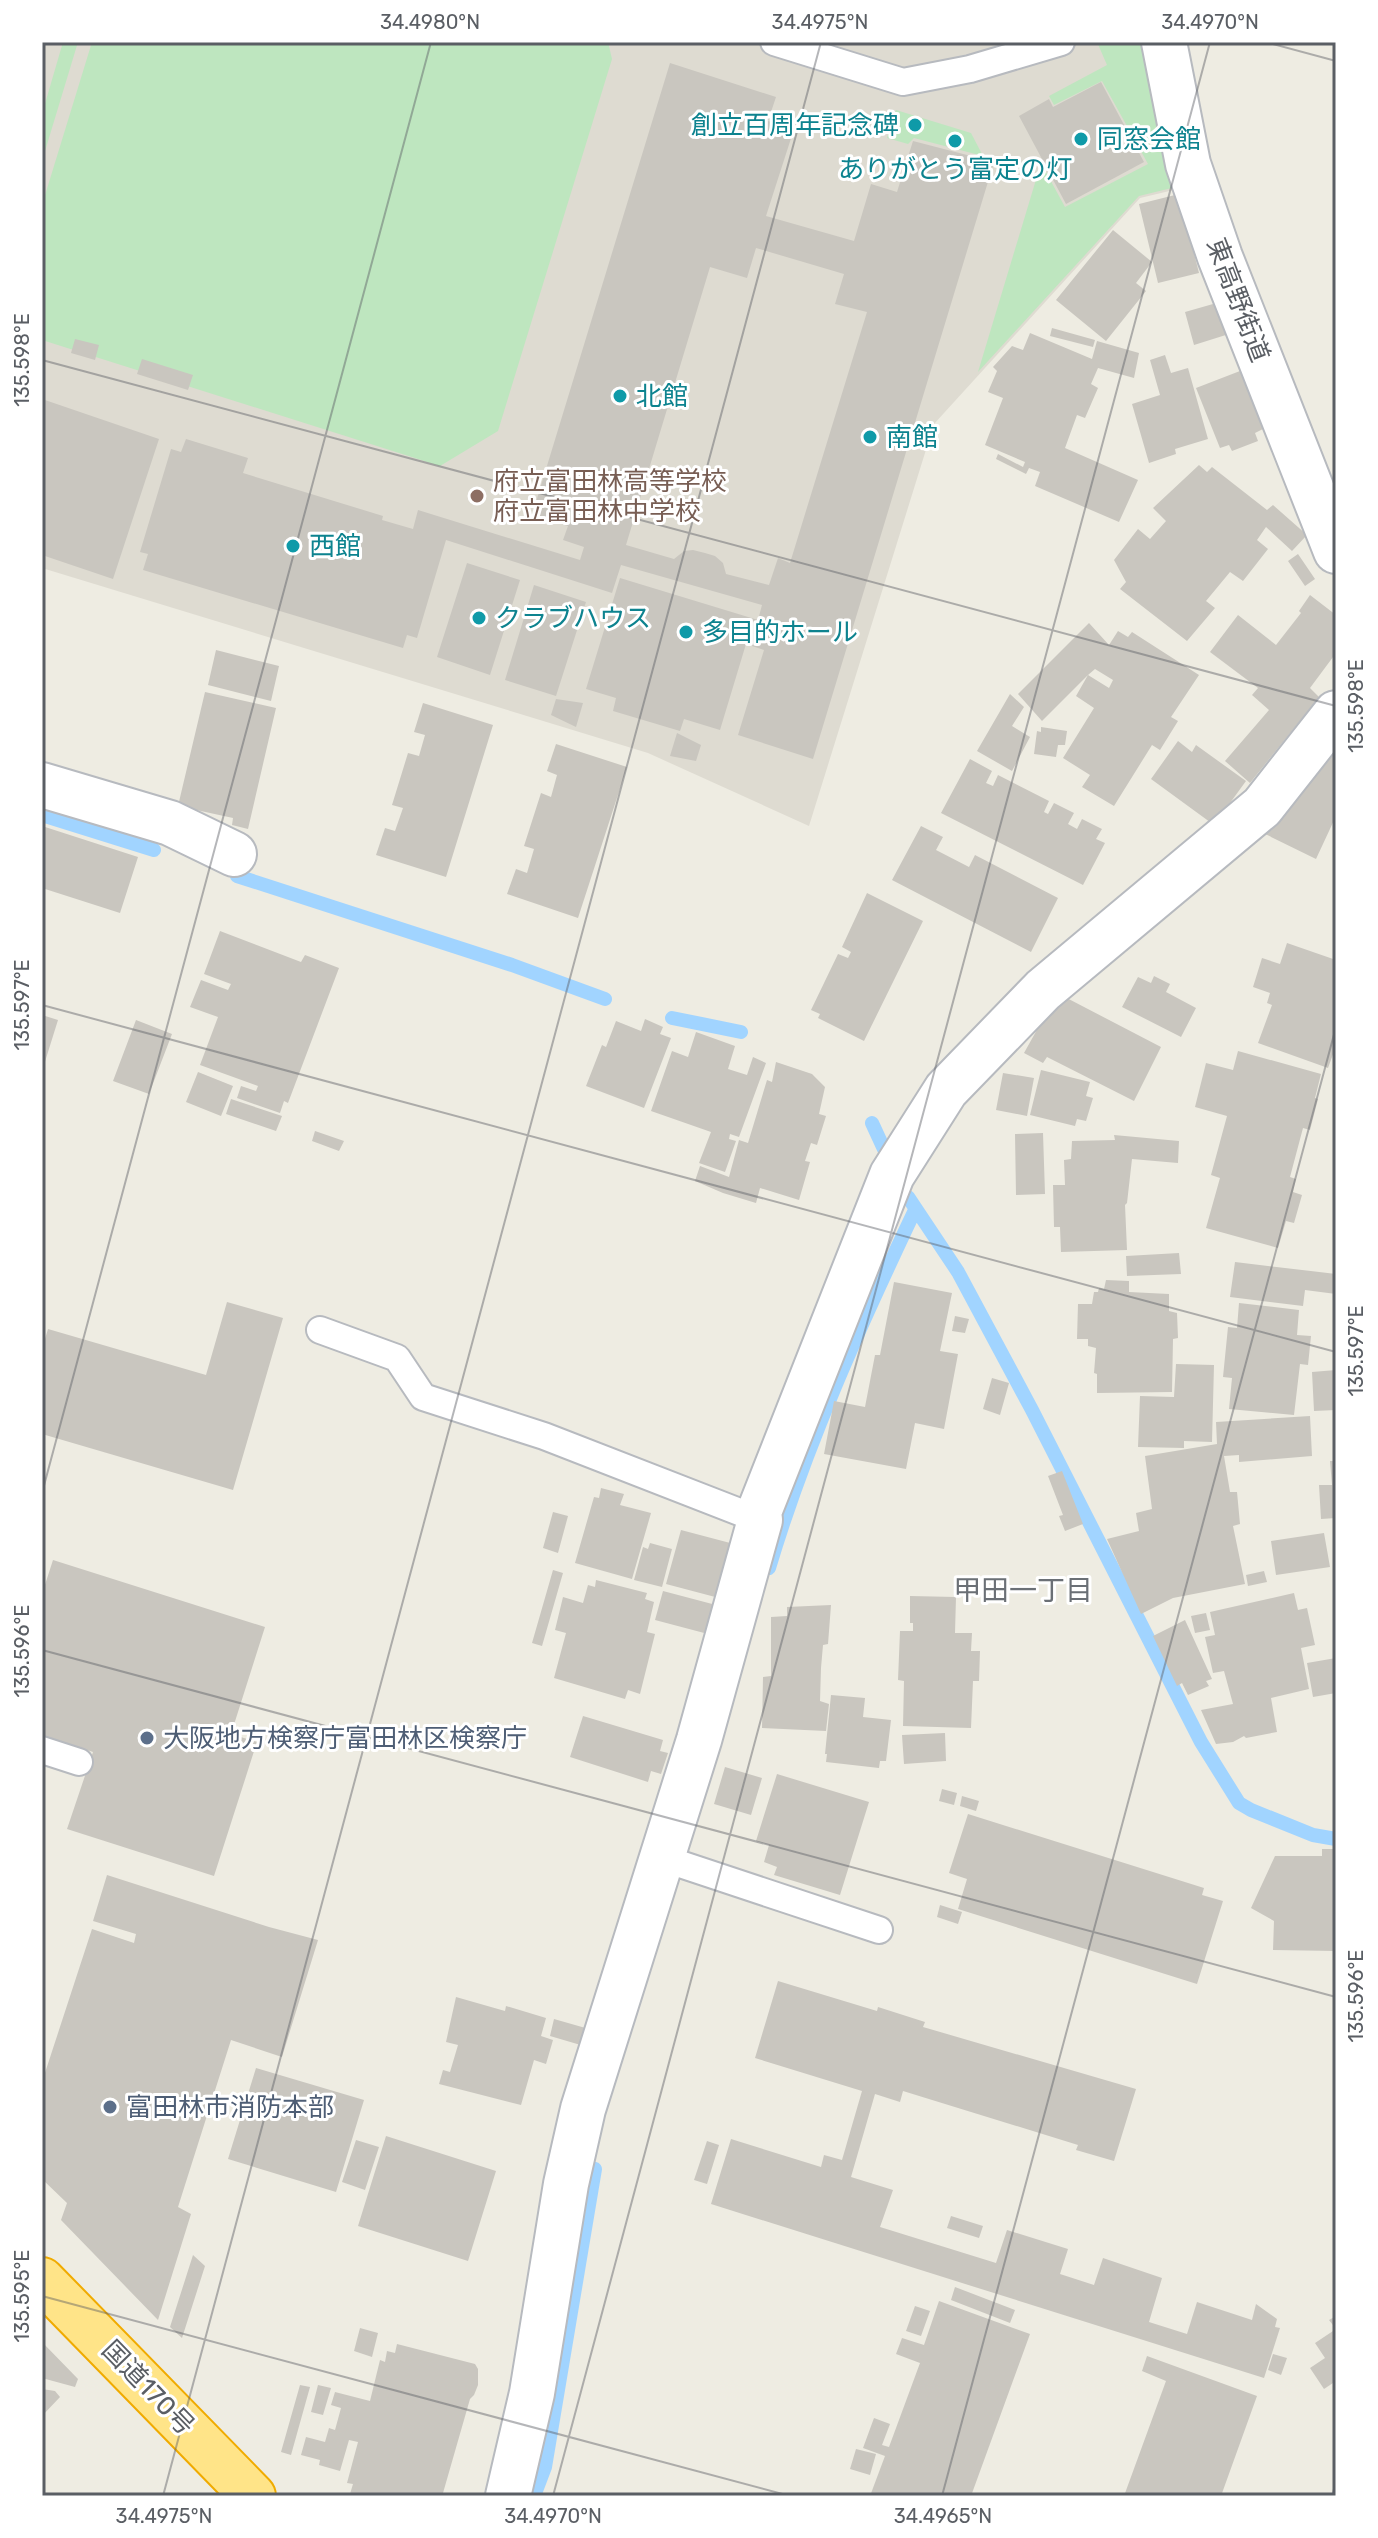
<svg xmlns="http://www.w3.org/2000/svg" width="1378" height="2538" viewBox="0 0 1378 2538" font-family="Rubik,'Noto Sans JP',sans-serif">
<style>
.education{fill:#dedbd1}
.green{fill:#bee6bf}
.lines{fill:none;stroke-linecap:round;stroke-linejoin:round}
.stream{stroke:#a1d4ff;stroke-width:14}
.building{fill:#c9c6bf;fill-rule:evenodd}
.lane-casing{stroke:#b7babf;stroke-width:30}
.street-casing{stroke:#b7babf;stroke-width:48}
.highway-casing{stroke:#f0ab00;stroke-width:48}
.lane{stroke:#fff;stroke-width:26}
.street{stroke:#fff;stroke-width:44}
.highway{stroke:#ffe488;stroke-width:44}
.ticks{fill:none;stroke:#5a5e64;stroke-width:2;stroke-opacity:0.45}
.culture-dot{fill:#0f9aa8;stroke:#fff;stroke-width:3}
.education-dot{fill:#8d6e63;stroke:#fff;stroke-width:3}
.service-dot{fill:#5c6f8a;stroke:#fff;stroke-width:3}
.labels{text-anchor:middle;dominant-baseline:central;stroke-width:6;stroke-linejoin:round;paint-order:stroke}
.culture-label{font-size:26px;fill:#0d838f;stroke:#fff;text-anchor:start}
.street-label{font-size:26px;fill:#5a5e64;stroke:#fff}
.education-label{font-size:26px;fill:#785e54;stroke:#fff;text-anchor:start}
.service-label{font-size:26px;fill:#4e5e75;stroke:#fff;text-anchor:start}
.neighbourhood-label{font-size:28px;fill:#6b7076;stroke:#fff}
.neatline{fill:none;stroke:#5a5e64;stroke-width:3}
.ticks-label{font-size:20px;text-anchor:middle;fill:#5a5e64}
</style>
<rect width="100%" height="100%" fill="#eeece2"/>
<path class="education" d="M42 42H1141L1182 188 1140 198 934 424 809 826 648 753 42 568Z"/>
<path class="green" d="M63 42H78L42 161V114Z
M92 42H608L612 59 498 431 440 466 42 340V205Z
M1097 42H1140L1180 186 1139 196 978 372 1041 163 1065 207 1148 164 1102 81 1054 105 1049 96 1107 65Z
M896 110 971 133 983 156 914 138 908 144 887 138Z"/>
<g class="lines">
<path class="stream" d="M42 815 154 850
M237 876 512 965 605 999
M672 1018 741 1032
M872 1123 884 1149
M908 1197 958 1272 1032 1410 1201 1742 1239 1803 1251 1810 1313 1835 1336 1839
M769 1568C806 1444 860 1326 915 1210
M534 2496 545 2467 595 2169"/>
</g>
<path class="building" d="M670 63 776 97 768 121 794 129 766 216 854 241 871 184 897 192 913 141 994 162 813 759 738 735 764 650 746 644 720 730 684 719 680 731 613 711 616 698 586 689 620 578 758 620 762 605 621 565 612 593 446 540 417 638 407 635 403 648 143 570 148 554 140 552 171 449 181 452 186 439 248 458 243 473 383 516 382 520 413 529 418 510 580 560 584 547 563 540 568 526 532 515ZM756 248 844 274 835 304 867 312 790 563 778 558 769 585 726 574 723 563 715 556 705 553 693 550 684 551 674 559 626 545 710 267 747 278Z
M1101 82 1144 162 1066 204 1019 116 1049 99 1053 107Z
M1179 194 1199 273 1158 283 1139 204Z
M1113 230 1152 262 1136 283 1146 291 1106 341 1056 300Z
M1220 302 1229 334 1194 345 1185 312Z
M1052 328 1095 340 1093 347 1050 336Z
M1030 333 1092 359 1097 341 1139 353 1134 378 1098 368 1091 384 1098 388 1085 418 1077 415 1065 448 1138 480 1119 522 1035 486 1040 472 1029 468 1026 474 996 459 998 454 1023 467 1025 462 985 445 1003 398 988 392 997 371 993 367 1012 346 1023 350Z
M75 339 99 345 95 360 71 353Z
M1165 355 1171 373 1188 368 1208 439 1175 449 1176 454 1149 463 1132 404 1160 395 1150 360Z
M142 359 193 375 188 390 137 374Z
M1240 371 1263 429 1255 433 1258 441 1232 451 1229 445 1220 448 1196 388Z
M42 399 159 439 113 579 42 555Z
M1199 465 1207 472 1212 467 1267 510 1273 505 1307 535 1292 551 1266 527 1257 540 1268 549 1243 581 1230 572 1206 601 1215 608 1187 641 1120 589 1126 582 1114 560 1138 529 1150 539 1166 521 1153 508Z
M1298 554 1315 579 1305 586 1288 561Z
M467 563 520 580 490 675 437 657Z
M534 585 586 602 556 696 505 680Z
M1310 595 1336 615V622L1333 626 1336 629V653L1310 688 1319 697 1250 783 1225 761 1269 710 1252 695 1258 688 1210 652 1238 615 1276 645 1301 613 1299 611Z
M1089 623 1109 645 1118 631 1128 637 1132 632 1199 675 1171 717 1178 721 1160 750 1152 745 1114 806 1082 787 1090 775 1063 758 1094 708 1076 696 1088 675 1042 721 1018 694ZM1095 669 1113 680 1109 688 1088 675Z
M216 650 279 666 271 701 208 685Z
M205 692 276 708 248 829 232 825 233 818 178 806Z
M1010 694 1024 707 1012 726 1030 737 1012 771 977 751Z
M556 699 583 703 576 727 551 715Z
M423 703 493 725 446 877 376 855 385 828 395 831 403 808 392 805 408 753 419 756 425 735 414 732Z
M1041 727 1067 731 1065 745H1058L1056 757 1034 754 1037 731 1041 732Z
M677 733 701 745 696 761 670 756Z
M1178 741 1192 752 1196 745 1246 781 1214 825 1151 779Z
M1336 741V816L1316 859 1257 830Z
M556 744 627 767 578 918 507 894 516 869 527 873 534 849 524 846 541 793 551 797 557 775 547 771Z
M970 759 992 771 986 783 993 786 998 775 1049 801 1044 812 1048 814 1054 803 1074 813 1068 824 1077 829 1082 819 1102 829 1096 839 1105 843 1083 885 941 813Z
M42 826 138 857 120 913 42 888Z
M921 826 943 837 936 850 969 867 975 855 1058 898 1031 952 892 880Z
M867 893 923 921 864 1041 818 1018 820 1014 811 1010 838 954 848 958 851 952 842 947Z
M220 931 301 962 305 955 339 968 288 1103 284 1101 280 1113 237 1098 241 1086 256 1091 258 1086 200 1065 218 1017 190 1007 201 980 228 990 231 984 204 974Z
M1287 943 1336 960V1046L1328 1068 1258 1043 1272 1005 1267 1003 1270 993 1253 987 1262 958 1280 964Z
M1154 976 1170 984 1166 992 1196 1008 1181 1037 1122 1007 1138 977 1151 983Z
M1061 995 1161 1047 1134 1101 1047 1057 1043 1063 1024 1053 1048 1010Z
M42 1015 58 1020 43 1068H42Z
M645 1019 663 1027 660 1034 671 1038 644 1108 586 1086 602 1045 606 1047 616 1021 641 1031Z
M136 1020 172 1034 149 1094 113 1081Z
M696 1032 735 1046 728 1069 747 1075 753 1057 766 1063 739 1137 730 1134 729 1139 736 1141 725 1172 699 1163 711 1132 651 1111 672 1051 688 1057Z
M1238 1051 1321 1074 1315 1098 1318 1099 1310 1130 1303 1128 1290 1177 1296 1179 1293 1192 1302 1195 1294 1223 1286 1221 1278 1248 1206 1228 1220 1178 1211 1175 1227 1116 1195 1107 1206 1063 1233 1070Z
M776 1062 812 1074 825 1087 819 1114 826 1116 817 1145 811 1143 805 1161 810 1162 799 1200 760 1188 756 1203 723 1193 695 1181 700 1166 729 1177 739 1140 748 1143 767 1080 772 1082Z
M1041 1070 1090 1082 1086 1096 1093 1098 1086 1121 1077 1119 1075 1126 1030 1115Z
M198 1072 233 1086 221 1116 186 1102Z
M1003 1073 1034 1078 1027 1116 996 1110Z
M231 1099 282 1116 276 1131 226 1114Z
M315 1131 344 1141 339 1151 312 1141Z
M1043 1133 1045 1194 1016 1195 1015 1134Z
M1114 1135 1179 1141 1178 1163 1132 1159 1127 1203 1125 1205 1127 1250 1061 1252 1060 1227H1054L1053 1185H1065L1064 1160 1071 1159 1072 1141 1115 1140Z
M1179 1253 1181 1274 1127 1276 1126 1256Z
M1235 1262 1336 1274V1294L1305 1290 1303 1306 1230 1297Z
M1106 1280 1129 1281V1292L1169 1294V1311L1177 1313 1178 1338 1173 1339 1172 1392 1097 1393V1374L1094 1373 1096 1348 1088 1346V1339H1077L1078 1304H1092L1094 1292H1098L1099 1288 1104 1289Z
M894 1282 952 1293 940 1351 958 1354 944 1429 915 1423 906 1469 824 1454 834 1401 865 1407 875 1355H880Z
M227 1302 283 1318 233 1490 42 1434V1349L48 1329 206 1375Z
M1239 1303 1299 1310 1297 1335 1311 1336 1308 1365 1300 1364 1294 1415 1229 1409 1232 1378 1223 1377 1228 1327 1237 1328Z
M955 1316 969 1319 965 1333 952 1331Z
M1176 1364 1214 1365 1212 1442 1184 1441V1448L1138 1447 1140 1396 1174 1397Z
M1336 1370V1410L1314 1411 1312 1372Z
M992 1378 1009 1383 1000 1415 983 1409Z
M1310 1416 1312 1456 1239 1462V1455L1224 1456 1230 1492H1237L1240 1524 1233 1526 1245 1584 1173 1598 1141 1614 1107 1539 1139 1531 1136 1513 1152 1509 1145 1456 1217 1444 1216 1422Z
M1330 1461H1336V1518L1321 1519 1319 1485H1332Z
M1062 1471 1083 1524 1065 1531 1059 1516 1063 1515 1048 1476Z
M601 1488 624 1494 620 1505 651 1513 632 1579 575 1563 594 1497 599 1498Z
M553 1512 568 1516 558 1553 543 1548Z
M681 1530 734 1544 719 1598 666 1584Z
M1324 1533 1330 1567 1276 1575 1271 1541Z
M650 1543 672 1549 662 1587 634 1580 643 1547 648 1549Z
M53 1560 265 1627 231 1734 257 1742 214 1876 67 1829 93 1752 42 1735V1594Z
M553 1570 563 1573 542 1646 532 1643Z
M1264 1571 1267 1582 1248 1586 1246 1575Z
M596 1580 647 1593 645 1599 654 1602 647 1632 655 1634 640 1694 628 1690 625 1699 554 1678 566 1633 555 1630 563 1597 583 1603 588 1585 595 1587Z
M663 1591 716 1605 708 1634 655 1620Z
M1294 1593 1298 1610 1307 1608 1315 1645 1301 1648 1309 1689 1271 1698 1277 1732 1246 1738 1244 1736 1233 1742 1216 1744 1201 1710 1233 1704 1224 1671 1213 1673 1205 1637 1215 1635 1210 1612Z
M910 1596 956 1597 955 1633H972L971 1651H980L979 1681H973L971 1728 903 1726 904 1681 898 1680 900 1631H913V1623H910Z
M831 1605 828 1644 823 1645 821 1668 820 1701 829 1704 826 1731 762 1728 763 1677 771 1676V1617L787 1616V1607Z
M1206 1613 1210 1630 1195 1633 1191 1616Z
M1185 1620 1212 1679 1206 1681 1209 1686 1188 1695 1182 1683 1177 1686 1153 1636Z
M1336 1658V1693L1313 1697 1307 1663Z
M831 1695 865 1698 863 1717 891 1720 886 1761H880L879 1768 826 1762 827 1754H825Z
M583 1716 663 1740 660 1751 668 1753 661 1774 651 1771 648 1782 570 1757Z
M945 1733 946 1761 904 1764 902 1735Z
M725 1767 762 1778 751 1815 714 1804Z
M777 1774 869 1802 840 1895 774 1875 777 1867 764 1862 769 1845 756 1841Z
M942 1789 957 1793 954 1805 939 1801Z
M962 1796 979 1801 976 1811 960 1806Z
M968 1814 1204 1888 1202 1895 1223 1901 1197 1984 958 1909 967 1879 949 1873Z
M1322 1849H1336V1951L1273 1950 1274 1921 1251 1908 1275 1856H1322Z
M107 1875 269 1927 318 1940 282 2057 231 2040 178 2207 191 2214 158 2320 61 2220 67 2203 42 2179V2082L92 1929 134 1943 136 1934 93 1921Z
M940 1905 962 1912 958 1924 937 1917Z
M778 1981 877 2011 878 2007 925 2022 923 2027 1136 2089 1114 2161 1076 2150 1078 2145 903 2091 900 2102 875 2094 851 2177 893 2190 880 2227 996 2263 1007 2230 1068 2249 1060 2274 1094 2285 1103 2258 1162 2278 1149 2322 1187 2334 1197 2302 1252 2320 1256 2304 1277 2319 1275 2327 1280 2328 1264 2378 711 2204 731 2139 821 2167 824 2155 842 2160 862 2091 755 2058Z
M456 1997 505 2011 506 2006 546 2018 541 2036 553 2040 546 2064 534 2060 521 2105 439 2084 443 2070 450 2072 458 2045 446 2042Z
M554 2019 589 2029 584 2046 550 2036Z
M256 2068 364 2100 336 2192 228 2159Z
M386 2136 496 2171 468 2261 358 2226Z
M356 2140 379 2147 365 2190 342 2182Z
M707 2141 719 2145 707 2184 694 2180Z
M951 2216 983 2226 979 2238 947 2228Z
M193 2255 205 2266 182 2338 170 2327Z
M955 2287 1015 2310 1010 2323 951 2300Z
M939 2301 1030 2334 971 2496H870L885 2456 863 2448 874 2418 890 2424 882 2445 889 2447 920 2363 896 2354 902 2338 924 2345Z
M915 2306 930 2311 921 2336 906 2331Z
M1336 2316V2381L1324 2389 1310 2368 1325 2358 1315 2343 1336 2329 1329 2320Z
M360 2328 378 2333 372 2357 354 2351Z
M42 2342 78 2379 75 2387 42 2378Z
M397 2344 475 2364 478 2369V2385L474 2395 470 2399 443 2493 445 2496H359L350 2494 353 2484 347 2483 358 2442 349 2440 340 2471 319 2465 320 2460 301 2455 306 2437 325 2442 329 2428 335 2430 341 2408 331 2405 335 2392 370 2401 380 2360 385 2362 387 2351 395 2353Z
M1273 2354 1287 2358 1281 2375 1268 2370Z
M1147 2356 1257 2396 1221 2496H1124L1166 2381 1142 2371Z
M300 2385 310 2387 291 2455 281 2452Z
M318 2385 331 2388 323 2415 311 2412Z
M42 2389 55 2391 60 2397 42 2416Z
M856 2449 876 2454 870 2475 850 2469Z"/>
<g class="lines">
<defs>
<path id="lane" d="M774 42 903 82 970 69 1061 42
M320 1330 397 1358 423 1397 544 1436 760 1520
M42 1750 79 1762
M662 1858 879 1930"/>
<path id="street" d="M1164 42 1188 164 1220 257 1336 551
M42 785 170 823 234 854
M508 2496 532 2393 566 2184 583 2109 699 1740 760 1520 759 1512 892 1175 946 1090 1043 990 1262 807 1336 713"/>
<path id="highway" d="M42 2280 253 2496"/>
</defs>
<use href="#lane" class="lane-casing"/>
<use href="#street" class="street-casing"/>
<use href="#highway" class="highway-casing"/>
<use href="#lane" class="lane"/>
<use href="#street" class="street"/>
<use href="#highway" class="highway"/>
</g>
<path class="ticks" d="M1265 42 1336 61M42 360 1336 706M42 1005 1336 1352M42 1493 431 42M42 1650 1336 1997M42 2296 790 2496M163 2496 821 42M553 2496 1210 42M942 2496 1336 1027M1332 2496 1336 2482"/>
<g class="culture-dot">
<circle cx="915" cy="125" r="8"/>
<circle cx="1081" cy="139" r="8"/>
<circle cx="955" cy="141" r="8"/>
<circle cx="620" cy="396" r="8"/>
<circle cx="870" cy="437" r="8"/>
<circle cx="293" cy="546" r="8"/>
<circle cx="479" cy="618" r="8"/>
<circle cx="686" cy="632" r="8"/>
</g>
<circle class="education-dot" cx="477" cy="496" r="8"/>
<g class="service-dot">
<circle cx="147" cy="1738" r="8"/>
<circle cx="110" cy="2107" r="8"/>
</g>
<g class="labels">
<g class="culture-label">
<text x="899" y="125" text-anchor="end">創立百周年記念碑</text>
<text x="1097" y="139">同窓会館</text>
<text x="955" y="169" text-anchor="middle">ありがとう富定の灯</text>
<text x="636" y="396">北館</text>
<text x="886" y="437">南館</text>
<text x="309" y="546">西館</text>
<text x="495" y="618">クラブハウス</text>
<text x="702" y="632">多目的ホール</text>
</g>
<g class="street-label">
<text transform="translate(1238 300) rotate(69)">東高野街道</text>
<text transform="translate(148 2388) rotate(46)">国道170号</text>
</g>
<g class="education-label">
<text x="493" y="481">府立富田林高等学校<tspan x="493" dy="30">府立富田林中学校</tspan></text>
</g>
<g class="service-label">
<text x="163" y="1738">大阪地方検察庁富田林区検察庁</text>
<text x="126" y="2107">富田林市消防本部</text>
</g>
<g class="neighbourhood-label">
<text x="1023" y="1590">甲田一丁目</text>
</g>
</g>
<rect width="1378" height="2538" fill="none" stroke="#ffffff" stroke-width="88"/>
<rect x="44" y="44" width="1290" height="2450" class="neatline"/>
<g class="ticks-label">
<text x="430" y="29">34.4980°N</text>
<text x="820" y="29">34.4975°N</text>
<text x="1210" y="29">34.4970°N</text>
<text transform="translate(22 360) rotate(-90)" y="7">135.598°E</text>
<text transform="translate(1356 706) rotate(-90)" y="7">135.598°E</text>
<text transform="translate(22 1005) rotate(-90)" y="7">135.597°E</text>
<text transform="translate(1356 1351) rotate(-90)" y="7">135.597°E</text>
<text transform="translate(22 1651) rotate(-90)" y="7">135.596°E</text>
<text transform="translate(1356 1996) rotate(-90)" y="7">135.596°E</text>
<text transform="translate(22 2296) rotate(-90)" y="7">135.595°E</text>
<text x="164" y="2523">34.4975°N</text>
<text x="553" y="2523">34.4970°N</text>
<text x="943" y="2523">34.4965°N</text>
</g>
</svg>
